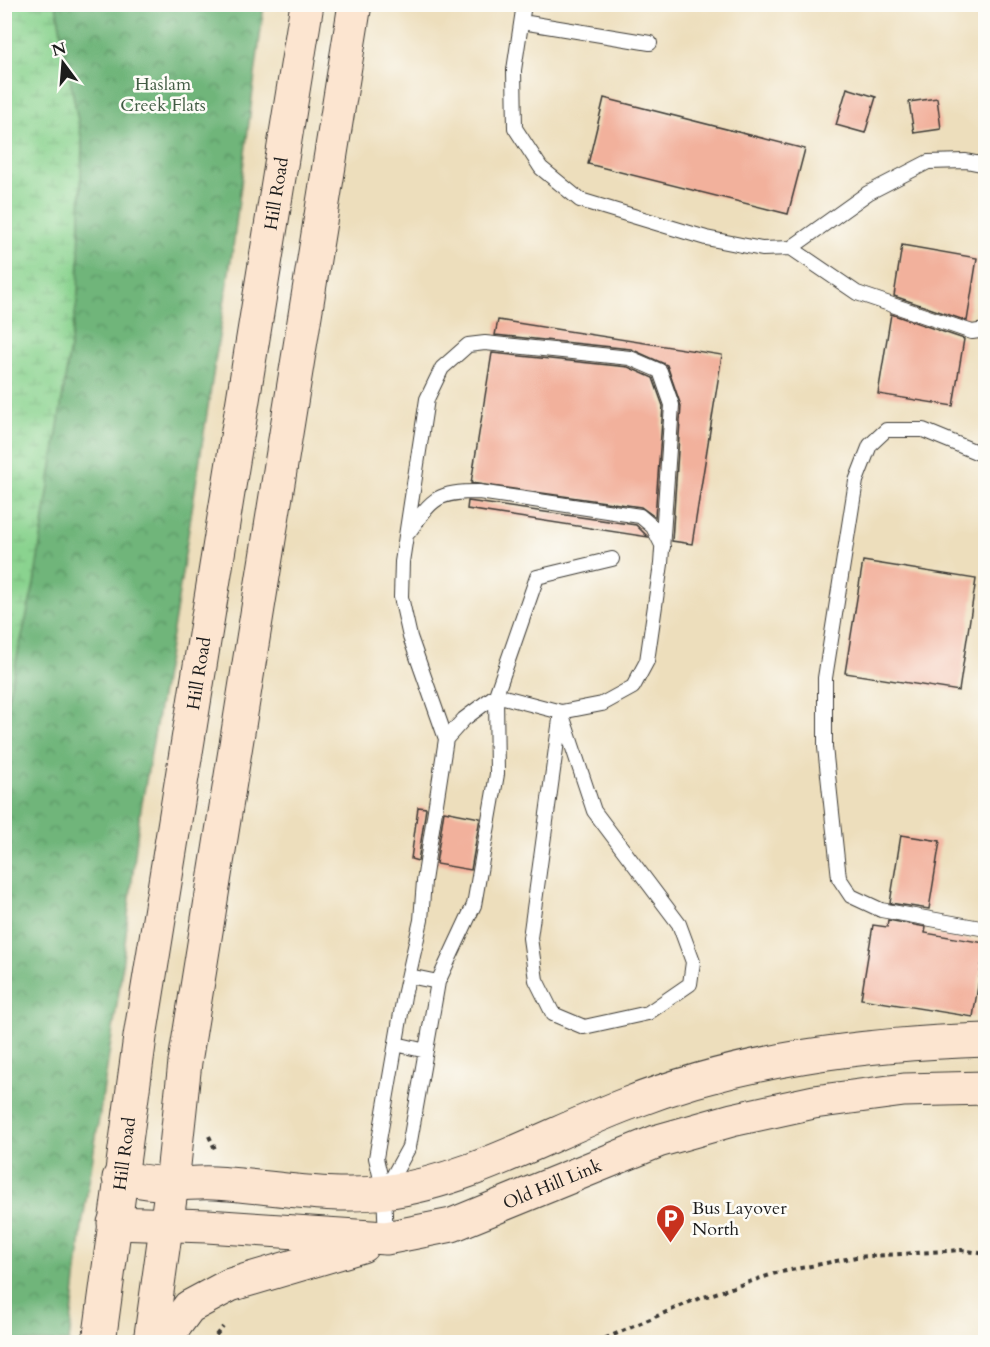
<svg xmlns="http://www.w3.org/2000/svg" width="990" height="1347" viewBox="0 0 990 1347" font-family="Cardo,serif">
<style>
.forest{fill:url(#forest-crowns);stroke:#46684b;stroke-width:1.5}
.wetland{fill:url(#wetland-marsh);stroke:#537856;stroke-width:1.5}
.building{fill:#f2b19c}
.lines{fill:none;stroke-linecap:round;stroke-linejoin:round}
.lane-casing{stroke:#3b3934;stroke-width:16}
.secondary-casing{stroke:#3b3934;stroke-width:35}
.path{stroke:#3b3934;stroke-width:4;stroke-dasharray:4.5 4.5;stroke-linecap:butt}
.lane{stroke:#fff;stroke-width:14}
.secondary{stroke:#fce5d0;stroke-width:33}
.labels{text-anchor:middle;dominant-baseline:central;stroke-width:5;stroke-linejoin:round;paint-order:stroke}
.park-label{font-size:18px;fill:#425c44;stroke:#fdfcf7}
.street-label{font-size:18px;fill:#1c1c1c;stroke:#fdfcf7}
.poi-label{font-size:18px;fill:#1c1c1c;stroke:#fdfcf7;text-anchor:start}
</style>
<defs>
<pattern id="forest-crowns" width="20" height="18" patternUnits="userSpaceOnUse" patternTransform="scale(1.5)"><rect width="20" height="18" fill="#6fb57a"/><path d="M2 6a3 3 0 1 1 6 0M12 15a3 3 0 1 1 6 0" fill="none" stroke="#5a9263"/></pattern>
<pattern id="wetland-marsh" width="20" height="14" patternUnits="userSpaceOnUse" patternTransform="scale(1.5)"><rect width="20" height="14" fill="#8ad38f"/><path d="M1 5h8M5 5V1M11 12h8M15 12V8" fill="none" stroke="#76b57b"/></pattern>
</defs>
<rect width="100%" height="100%" fill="#fdfcf7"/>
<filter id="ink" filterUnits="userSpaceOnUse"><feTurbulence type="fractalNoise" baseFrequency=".0167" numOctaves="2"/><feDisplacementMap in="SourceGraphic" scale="12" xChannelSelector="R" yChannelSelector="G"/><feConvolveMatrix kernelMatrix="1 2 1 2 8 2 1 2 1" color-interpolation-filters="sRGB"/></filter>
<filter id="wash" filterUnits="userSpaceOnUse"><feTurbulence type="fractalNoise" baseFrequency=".008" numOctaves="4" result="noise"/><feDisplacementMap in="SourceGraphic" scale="24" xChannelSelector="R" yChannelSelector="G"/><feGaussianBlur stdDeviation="1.35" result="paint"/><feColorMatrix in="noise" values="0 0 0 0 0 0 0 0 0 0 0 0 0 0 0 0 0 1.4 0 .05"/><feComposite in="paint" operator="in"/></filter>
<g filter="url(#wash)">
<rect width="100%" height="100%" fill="#eddebc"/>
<path class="forest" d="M56 5H264L233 247 175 618 139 820 120 985 82 1226 69 1342H5V709L34 584 78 294 82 142Z"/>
<path class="wetland" d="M5 4 56 5 82 142 78 294 34 584 5 709Z"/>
<g id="blocks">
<path class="building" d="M847 88 876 97 865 133 836 125Z
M604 98 805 149 788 214 588 164Z
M937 98 941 129 914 133 909 102Z
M902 245 977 258 967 321 894 296Z
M891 314 964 339 953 406 878 394Z
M498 320 722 355 692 544 672 541 681 406 667 365 631 349 495 335Z
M492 353 628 367 653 378 663 406 655 517 641 507 471 483Z
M468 501 636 525 648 537 467 509Z
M863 561 976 579 959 691 845 673Z
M418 807 426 808 418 861 411 859Z
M444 811 480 818 471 870 436 864Z
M901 835 940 841 929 909 890 903Z
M888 920 926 927 925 933 985 943 973 1017 861 999 873 925 887 927Z"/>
</g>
</g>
<g filter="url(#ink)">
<use href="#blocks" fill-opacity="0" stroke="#3b3934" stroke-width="1.5"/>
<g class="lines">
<defs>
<path id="lane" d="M524 4 514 70 515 128 541 168 580 200 706 238 762 249 791 248 857 293 972 332 986 330
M522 22 650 43
M791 248 868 193 928 162 966 161 986 165
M986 456 923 430H886L870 445 856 481 825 678V747L839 878 851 896 881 910 986 929
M409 532C433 498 436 492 479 492L640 516 653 527 663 547
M561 712 594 811 679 924 693 962 690 984 648 1013 584 1027 553 1014 536 980 530 938Z
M409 976 438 982
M396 1044 426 1051
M387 1187 409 1147 438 982 474 905 497 774 496 695 537 577 612 559
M386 1238 384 1192 376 1158 404 996 421 920 424 881 446 739 410 637 401 597 402 562 427 399 442 368 468 345 485 343 630 358 660 371 672 405 661 564 647 661 633 687 602 704 561 712 496 695 464 719 446 739"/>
<g id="secondary">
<path d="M119 1178C137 1180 155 1184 173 1184 187 1184 200 1182 214 1183 270 1186 328 1199 385 1192 470 1181 548 1134 627 1104 742 1059 862 1044 986 1040"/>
<path id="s1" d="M114 1223 207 1226 386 1238 452 1225 658 1141 732 1120 814 1102 904 1090 986 1088"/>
<path id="s2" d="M99 1342 140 1037 307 4"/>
<path d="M150 1342 172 1184 185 1062 355 4"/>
<path d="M163 1342 189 1307 230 1285 362 1246"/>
</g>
</defs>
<use href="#lane" class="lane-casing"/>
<use href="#secondary" class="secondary-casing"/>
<path class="path" d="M209 1136 216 1151
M210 1342 223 1327
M597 1342 692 1301 776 1273 856 1257 961 1250 986 1254"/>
<use href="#lane" class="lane"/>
<use href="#secondary" class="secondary"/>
</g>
</g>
<defs>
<symbol id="parking-pin" viewBox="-11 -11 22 30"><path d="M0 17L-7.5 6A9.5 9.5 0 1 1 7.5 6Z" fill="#c8321e" stroke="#fdfcf7"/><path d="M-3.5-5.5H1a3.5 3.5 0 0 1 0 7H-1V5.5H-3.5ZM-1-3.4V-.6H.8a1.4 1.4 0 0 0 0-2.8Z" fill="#fff"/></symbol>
</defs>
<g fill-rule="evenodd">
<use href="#parking-pin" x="654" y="1202" width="33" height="45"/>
</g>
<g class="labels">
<g class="park-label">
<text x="163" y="84">Haslam<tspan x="163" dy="21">Creek Flats</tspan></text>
</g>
<g class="street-label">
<text stroke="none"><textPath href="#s2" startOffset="1162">Hill Road</textPath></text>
<text stroke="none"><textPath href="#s2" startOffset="676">Hill Road</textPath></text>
<text stroke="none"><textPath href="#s2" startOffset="190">Hill Road</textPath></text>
<text stroke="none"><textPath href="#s1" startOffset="448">Old Hill Link</textPath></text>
</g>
<g class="poi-label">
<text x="692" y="1208">Bus Layover<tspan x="692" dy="21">North</tspan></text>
</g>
</g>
<rect width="990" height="1347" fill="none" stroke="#fdfcf7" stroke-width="24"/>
<g transform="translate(63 63) rotate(344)" stroke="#fdfcf7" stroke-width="4.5" paint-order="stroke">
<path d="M0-4.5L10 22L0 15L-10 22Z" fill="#1c1c1c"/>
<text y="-9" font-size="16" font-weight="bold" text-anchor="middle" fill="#1c1c1c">N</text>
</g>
</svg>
